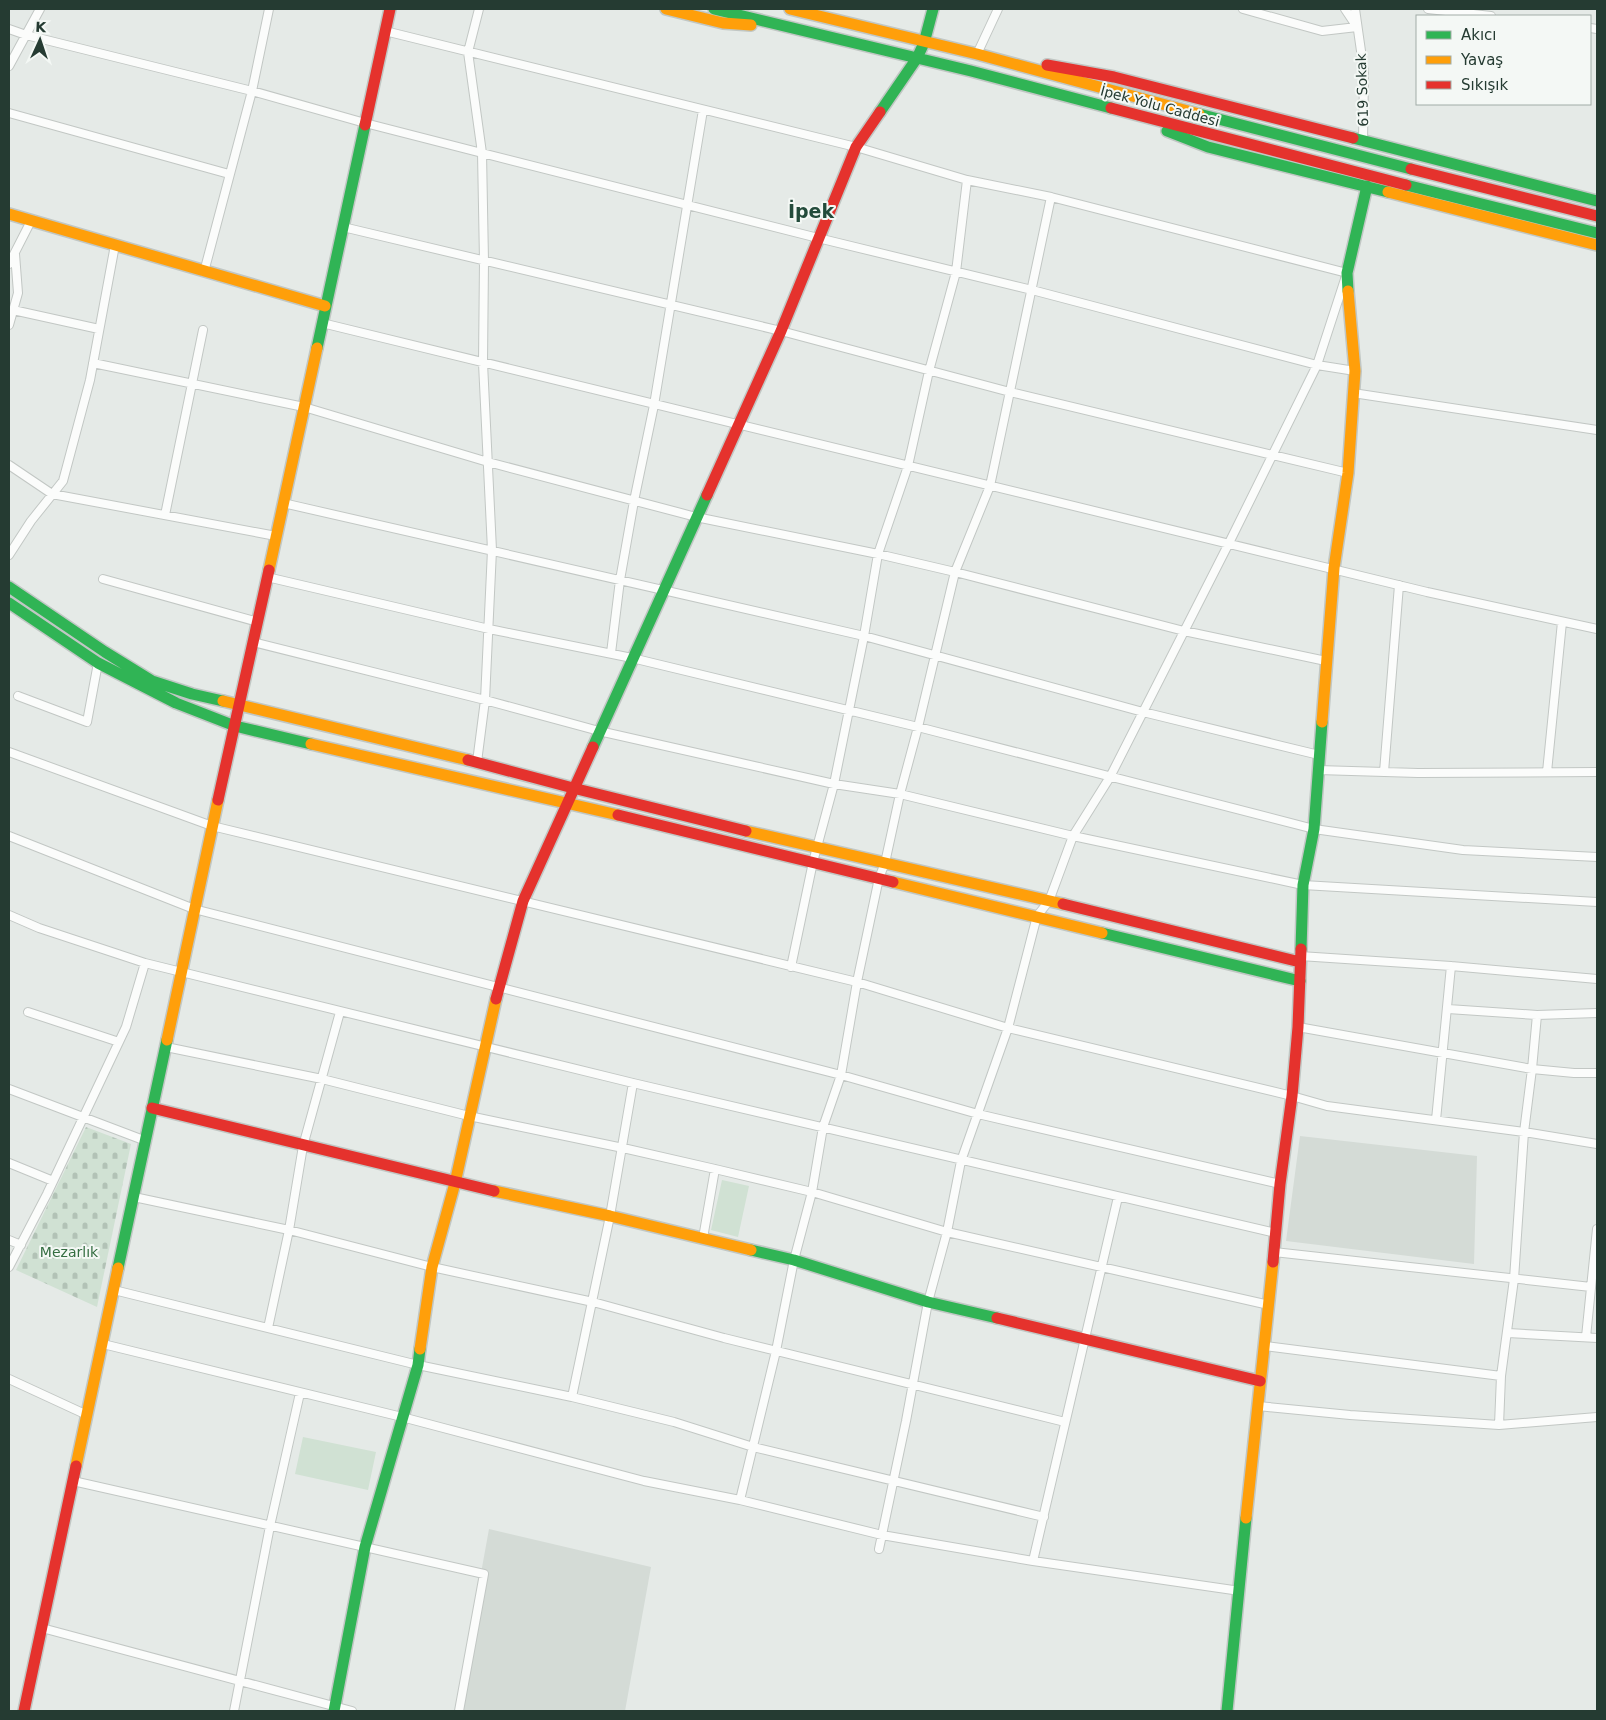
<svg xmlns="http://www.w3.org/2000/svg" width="1606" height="1720" viewBox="0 0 1606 1720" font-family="'DejaVu Sans',sans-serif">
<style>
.built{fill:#d4dbd6}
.green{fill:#d0e1d3}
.cemetery{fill:url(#cemetery-stones)}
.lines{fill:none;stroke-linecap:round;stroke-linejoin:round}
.street-casing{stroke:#c2c7c4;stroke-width:10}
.fast-casing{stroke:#c1c7c4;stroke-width:14}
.slow-casing{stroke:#c1c7c4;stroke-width:14}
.jam-casing{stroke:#c1c7c4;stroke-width:14}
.street{stroke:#fbfcfb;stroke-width:8}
.fast{stroke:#30b455;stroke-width:11}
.slow{stroke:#ff9f0a;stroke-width:11}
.jam{stroke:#e5322d;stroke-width:11}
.labels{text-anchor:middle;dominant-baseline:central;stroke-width:4;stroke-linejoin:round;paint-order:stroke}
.street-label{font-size:14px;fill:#253b32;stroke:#f4f8f5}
.park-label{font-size:14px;fill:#346d41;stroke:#f4f8f5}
.district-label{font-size:19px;font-weight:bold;fill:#234b3b;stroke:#f4f8f5}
</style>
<defs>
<pattern id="cemetery-stones" width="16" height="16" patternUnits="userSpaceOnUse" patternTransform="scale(1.25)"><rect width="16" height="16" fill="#d0e1d3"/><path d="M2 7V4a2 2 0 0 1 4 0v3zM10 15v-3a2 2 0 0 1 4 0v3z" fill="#b2c2b6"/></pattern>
</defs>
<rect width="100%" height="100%" fill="#e5eae7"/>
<path class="built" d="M1300 1136 1477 1156 1474 1264 1286 1241Z
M489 1529 651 1567 625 1711H456Z"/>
<path class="green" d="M722 1180 749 1186 738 1237 711 1230Z
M303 1437 376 1452 368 1490 295 1474Z"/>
<path class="cemetery" d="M86 1127 131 1144 97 1307 16 1270Z"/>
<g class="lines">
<defs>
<path id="street" d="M1243 9 1322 31 1357 27
M1345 9 1355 24
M1355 9 1364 72 1363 142
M1428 9 1491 16
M1590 28 1597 29
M9 29 26 35 252 91 365 123 482 153 818 238 1032 290 1317 365 1355 371
M385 31 856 147 967 180 1051 197 1347 273 1317 365 1229 543 1110 777 1073 836 1049 901 1037 916 1008 1028 961 1161 947 1232 928 1302 906 1421 879 1549
M977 54 998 9
M9 66 40 9
M9 113 229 174
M343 227 781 331 1010 392 1348 473
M9 264 31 221
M204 272 252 91 269 9
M13 310 99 329
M322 323 1427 592 1597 629
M9 325 18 293 15 254
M93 363 304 407 488 462 696 517 878 554 955 572 1184 631 1326 661
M1353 393 1597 430
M9 465 52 494 276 536
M283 503 864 636 1143 712 1319 755
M165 515 203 330
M9 555 31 521 63 481 90 380 115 245
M267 577 489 629 632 658 918 727 1314 829 1463 850 1597 857
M103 579 258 622
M253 642 485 700 599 731 834 784 900 794 1073 836 1303 885 1597 902
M611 653 620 580 634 501 654 405 703 110
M18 696 87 722 98 663
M9 752 212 826 857 982 1008 1028 1292 1096 1327 1106 1524 1132 1597 1144
M477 762 485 700 492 550 483 363 484 261 482 153 468 52 479 9
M1318 770 1418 773 1597 772
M1384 772 1399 585
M1547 772 1562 622
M9 836 194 909 841 1075 978 1114 1280 1184
M9 915 39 928 145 963 633 1083 1276 1233
M1300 956 1451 966 1597 979
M791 967 813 862 834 784 864 636 878 554 908 466 929 371 956 272 967 180
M1448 1009 1537 1015 1597 1013
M28 1012 119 1042
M1298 1027 1532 1069 1574 1073H1597
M166 1047 322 1079 469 1116 623 1148 715 1169 812 1192 947 1232 1269 1305
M9 1089 146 1141
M1436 1120 1451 966
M9 1163 53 1181
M134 1197 289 1230 432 1267 593 1302 724 1338 1065 1422
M703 1238 715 1169
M9 1240 21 1245
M1274 1252 1591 1287
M9 1267 47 1194 126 1027 145 963
M114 1290 418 1365 572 1397 674 1422 753 1447 1044 1517
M268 1328 289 1230 303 1146 340 1012
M1508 1333 1597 1338
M1586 1337 1597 1229
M103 1344 402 1417 644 1481 740 1500 882 1535 1033 1561 1240 1591
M1265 1346 1501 1376
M9 1379 87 1415
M572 1397 610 1216 633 1083
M1258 1406 1350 1415 1499 1425 1597 1417
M1499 1425 1501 1376 1514 1279 1524 1132 1532 1069 1537 1015
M73 1481 484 1574 459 1711
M740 1500 776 1351 794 1260 812 1192 823 1127 841 1075 857 982 879 878 885 863 900 794 918 727 955 572 990 486 1051 197
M1033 1561 1118 1197
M42 1628 352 1711
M234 1711 270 1526 300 1393"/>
<path id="fast" d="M714 9 971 71 1111 108
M880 112 917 58 924 43 933 9
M1199 114 1411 169
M1167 131 1208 147 1388 192
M1353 138 1597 201
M1406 185 1597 233
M1348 291 1347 273 1367 186
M317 348 365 125
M9 587 105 652 152 681 192 694 223 701
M9 603 98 663 176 703 235 726 311 744
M593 747 707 495
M1102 933 1300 981
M1301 949 1303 885 1314 829 1322 722
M751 1250 794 1260 928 1302 997 1318
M118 1268 167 1040
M334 1711 365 1547 418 1365 420 1349
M1227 1711 1246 1518"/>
<path id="slow" d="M666 9 723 23 751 25
M790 9 977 54 1199 114
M1388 192 1597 245
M9 214 325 306
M269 570 317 348
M223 701 468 760
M1322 722 1334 568 1348 473 1355 371 1348 291
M311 744 618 815
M746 831 1063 904
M893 882 1102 933
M167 1040 218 800
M494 1191 610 1216 751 1250
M420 1349 432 1267 455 1183 496 999
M76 1466 118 1268
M1246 1518 1273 1262"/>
<path id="jam" d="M1047 65 1114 77 1353 138
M1111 108 1406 185
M365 125 390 9
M1411 169 1597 216
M707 495 781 331 856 147 880 112
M468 760 573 788 746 831
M218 800 269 570
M618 815 893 882
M1063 904 1300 962
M496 999 523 901 593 747
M152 1108 494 1191
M1273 1262 1280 1184 1292 1096 1298 1027 1301 949
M997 1318 1260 1381
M24 1711 76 1466"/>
</defs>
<use href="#street" class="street-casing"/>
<use href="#fast" class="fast-casing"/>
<use href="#slow" class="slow-casing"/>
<use href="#jam" class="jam-casing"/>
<use href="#street" class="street"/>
<use href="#fast" class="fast"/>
<use href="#slow" class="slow"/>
<use href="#jam" class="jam"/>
</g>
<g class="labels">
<g class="street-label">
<text transform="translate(1362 90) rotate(-92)">619 Sokak</text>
<text transform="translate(1160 106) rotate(15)">İpek Yolu Caddesi</text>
</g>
<g class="park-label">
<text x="69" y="1252">Mezarlık</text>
</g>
<g class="district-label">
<text x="811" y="211">İpek</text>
</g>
</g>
<rect width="1606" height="1720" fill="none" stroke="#253b32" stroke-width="20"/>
<rect x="1416" y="15" width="175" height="90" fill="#f4f8f5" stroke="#a1aca7"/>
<rect x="1426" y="31" width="25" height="8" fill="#30b455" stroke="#a1aca7"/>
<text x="1461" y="40" font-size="15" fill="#253b32">Akıcı</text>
<rect x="1426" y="56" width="25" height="8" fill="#ff9f0a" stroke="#a1aca7"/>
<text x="1461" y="65" font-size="15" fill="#253b32">Yavaş</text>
<rect x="1426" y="81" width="25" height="8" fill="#e5322d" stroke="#a1aca7"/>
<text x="1461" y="90" font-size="15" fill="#253b32">Sıkışık</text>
<g transform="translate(40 40) rotate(3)" stroke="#f4f8f5" stroke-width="4" paint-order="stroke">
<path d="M0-4L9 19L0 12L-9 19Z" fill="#253b32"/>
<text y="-8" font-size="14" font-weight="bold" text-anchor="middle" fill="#253b32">K</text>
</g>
</svg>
